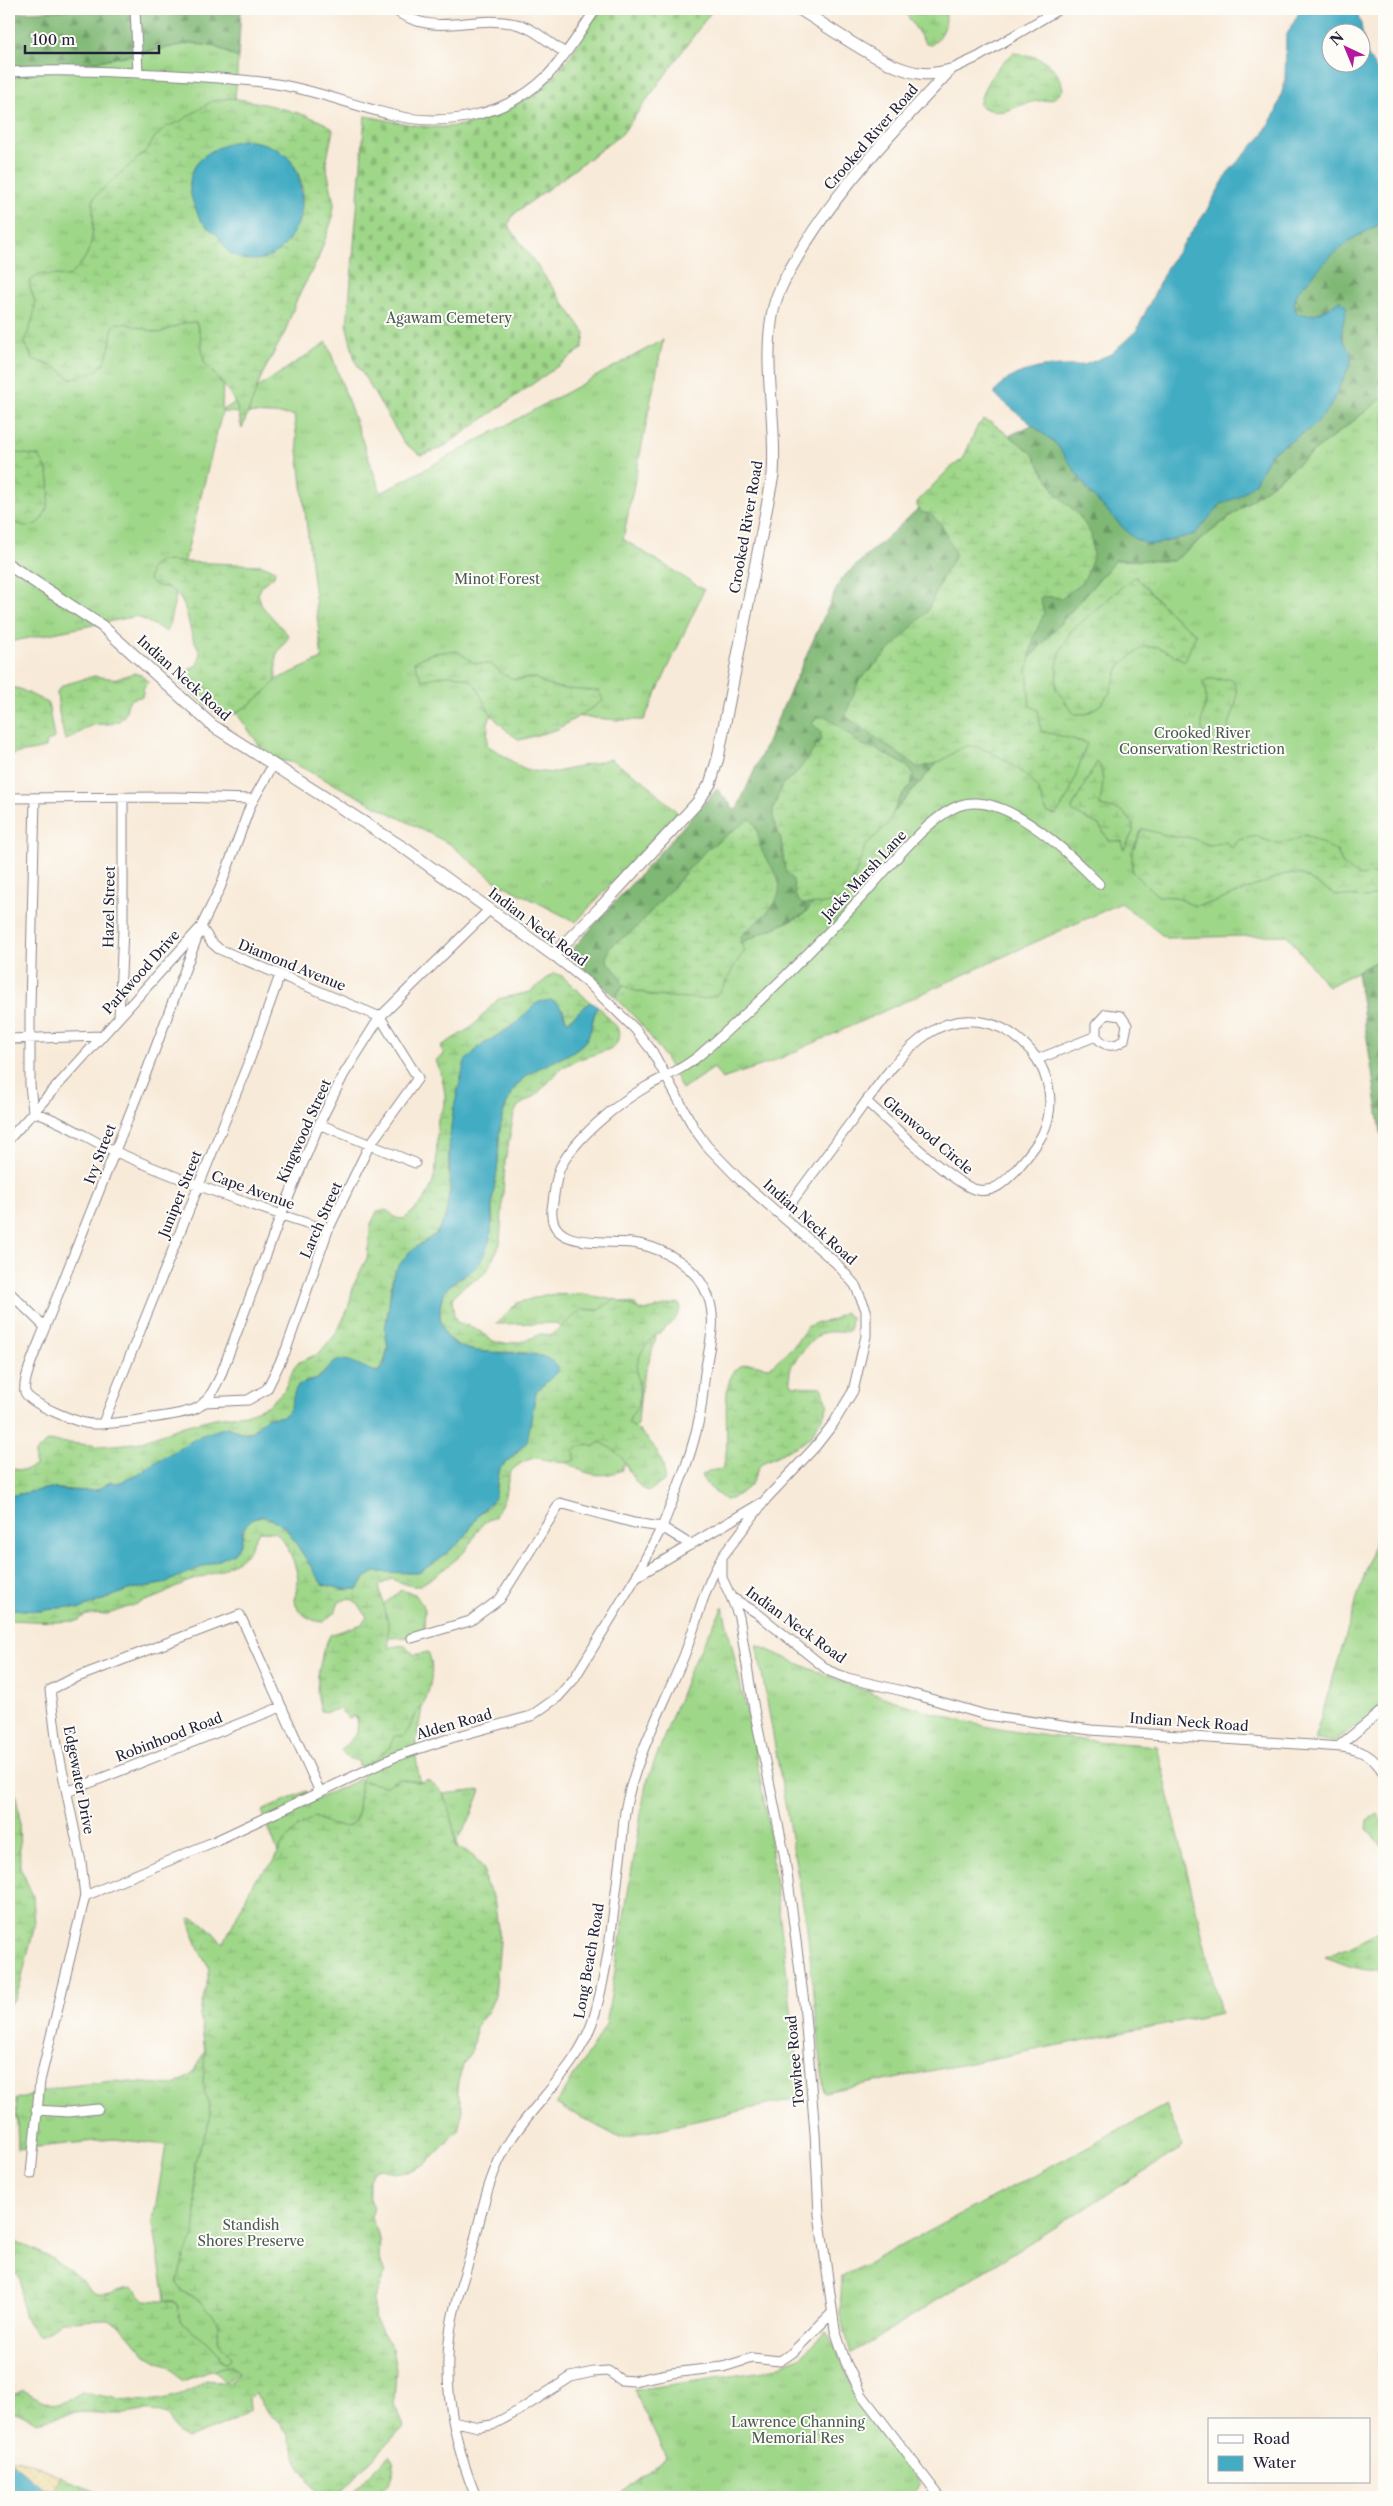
<svg xmlns="http://www.w3.org/2000/svg" width="1393" height="2506" viewBox="0 0 1393 2506" font-family="'Libre Caslon Text',serif">
<style>
.grass{fill:url(#grass-tufts);stroke:#607c62}
.forest{fill:url(#forest-firs);stroke:#506d58}
.wetland{fill:url(#wetland-marsh);stroke:#607c62;fill-rule:evenodd}
.sand{fill:url(#sand-dots);stroke:#887e6c}
.cemetery{fill:url(#cemetery-stones);stroke:#607c62}
.water{fill:#43acc3;stroke:#32677f;fill-rule:evenodd}
.lines{fill:none;stroke-linecap:round;stroke-linejoin:round}
.street-casing{stroke:#8d868a;stroke-width:11}
.secondary-casing{stroke:#8d868a;stroke-width:13}
.street{stroke:#fff;stroke-width:9}
.secondary{stroke:#fff;stroke-width:11}
.labels{text-anchor:middle;dominant-baseline:central;stroke-width:4;stroke-linejoin:round;paint-order:stroke}
.street-label{font-size:14px;fill:#22223b;stroke:#fdfcf7}
.park-label{font-size:14px;fill:#485852;stroke:#fdfcf7}
</style>
<defs>
<pattern id="grass-tufts" width="24" height="20" patternUnits="userSpaceOnUse" patternTransform="scale(1.25)"><rect width="24" height="20" fill="#9fd789"/><path d="M3 7l-1-3M5 7V3M7 7l1-3M15 17l-1-3M17 17v-4M19 17l1-3" fill="none" stroke="#89b877"/></pattern>
<pattern id="forest-firs" width="22" height="20" patternUnits="userSpaceOnUse" patternTransform="scale(1.25)"><rect width="22" height="20" fill="#7fb875"/><path d="M5 1l3.5 6h-7zM16 11l3.5 6h-7z" fill="#689561"/></pattern>
<pattern id="wetland-marsh" width="20" height="14" patternUnits="userSpaceOnUse" patternTransform="scale(1.25)"><rect width="20" height="14" fill="#9fd789"/><path d="M1 5h8M5 5V1M11 12h8M15 12V8" fill="none" stroke="#89b877"/></pattern>
<pattern id="sand-dots" width="8" height="8" patternUnits="userSpaceOnUse" patternTransform="scale(1.25)"><rect width="8" height="8" fill="#eeda9e"/><path d="M2 2h.1M6 6h.1" fill="none" stroke="#ccbb89" stroke-width="1.8" stroke-linecap="round"/></pattern>
<pattern id="cemetery-stones" width="16" height="16" patternUnits="userSpaceOnUse" patternTransform="scale(1.25)"><rect width="16" height="16" fill="#9fd789"/><path d="M2 7V4a2 2 0 0 1 4 0v3zM10 15v-3a2 2 0 0 1 4 0v3z" fill="#89b877"/></pattern>
</defs>
<rect width="100%" height="100%" fill="#fdfcf7"/>
<filter id="ink" filterUnits="userSpaceOnUse"><feTurbulence type="fractalNoise" baseFrequency=".02" numOctaves="2"/><feDisplacementMap in="SourceGraphic" scale="10" xChannelSelector="R" yChannelSelector="G"/><feConvolveMatrix kernelMatrix="1 2 1 2 8 2 1 2 1" color-interpolation-filters="sRGB"/></filter>
<filter id="wash" filterUnits="userSpaceOnUse"><feTurbulence type="fractalNoise" baseFrequency=".0096" numOctaves="4" result="noise"/><feDisplacementMap in="SourceGraphic" scale="20" xChannelSelector="R" yChannelSelector="G"/><feGaussianBlur stdDeviation="1.12" result="paint"/><feColorMatrix in="noise" values="0 0 0 0 0 0 0 0 0 0 0 0 0 0 0 0 0 1.4 0 .05"/><feComposite in="paint" operator="in"/></filter>
<g filter="url(#wash)">
<rect width="100%" height="100%" fill="#f8ead8"/>
<path class="grass" d="M192 43 216 47 238 58 230 175 222 411 327 342 381 493 663 340 623 539 704 590 644 720H617L495 709 488 722 487 745 525 770 553 773 610 759 644 781 677 812 576 922 495 881 450 844 291 762 269 759 228 701 322 659 294 415 222 412 167 632 137 616 9 642V78Z
M1384 397V957L1328 987 1287 935 1166 938 1121 903 772 1062 722 1079 714 1068 682 1089C665 1054 644 1024 615 997L626 981 720 952 803 915 1116 560 1173 561Z
M583 1294 635 1304 656 1339 642 1382 638 1420 622 1470C593 1482 578 1469 553 1455L567 1340 557 1323 496 1324 517 1303 544 1295Z
M1384 1511V1703L1336 1741 1314 1740Z
M401 1590 415 1594 425 1609 424 1625 427 1631 410 1637 390 1638 371 1615Z
M723 1607 753 1740 768 1822 802 2097 620 2138 556 2104 606 2025 646 1784 690 1669Z
M757 1645C817 1673 877 1697 940 1715 1011 1736 1085 1740 1157 1746L1221 2013 824 2092 807 1927Z
M429 1664 415 1751 422 1796 481 1790 470 1819 457 1840 460 1907 273 2345 225 2382 169 2325 153 2221 166 2145 114 2139 18 2149 16 2099 61 2087 112 2081 175 2085 194 2073 224 2009 289 1881 262 1811 306 1791 311 1802 362 1778 369 1743 349 1705Z
M1166 2105 1183 2147 851 2354 840 2314 842 2277Z
M827 2332 860 2401 920 2483 913 2497H617L666 2457 634 2390 765 2371 800 2357Z"/>
<path class="forest" d="M85 9H241L238 58 216 47 192 43 9 78V13Z
M1384 197V397L1173 561 1116 560 803 915 720 952 626 981 615 997 568 954 717 789 736 811 841 579 917 510 1009 436 1282 303Z
M1384 957V1152L1357 972Z"/>
<path class="wetland" d="M903 9H945C948 24 944 35 931 45L926 44Z
M1013 53C1039 56 1056 61 1063 89 1052 105 1043 98 1028 103 1007 109 1001 118 979 105 984 84 996 66 1013 53Z
M230 98C247 99 327 117 333 130L326 164 334 204 333 217 318 259 297 299 285 332 262 375 242 429 237 407 229 392 204 362 200 334 196 322 184 323 159 333 128 324 117 323C112 327 112 331 111 337 107 368 100 372 71 379L57 368 32 359 25 342C28 331 34 318 35 307 36 297 29 291 29 281L41 274 69 276C96 252 93 235 93 201L95 196 148 149 155 137 166 127 181 121 212 101ZM241 140C271 142 297 154 302 188 304 197 301 209 301 219L228 252 222 240Z
M983 420 991 422 1032 453 1058 496 1078 514 1091 534 1093 557 1086 576 1080 585 1062 598 1043 596 1040 598 1044 613 1034 637 1027 671 1030 706 1038 710 1041 731 1087 743 1069 795 1056 815 1048 813C1042 805 1042 798 1038 789 1030 774 984 743 967 746 958 748 949 757 941 761 934 764 926 765 919 768L845 716 859 681 927 612 945 573 954 558 955 553 941 524 930 514 921 512 917 506V502L949 469 963 459 978 425Z
M17 453 39 456C42 462 47 468 48 474 53 502 45 541 9 520V456Z
M160 561 261 565 275 570 274 576 263 584 258 594 262 606 289 636 276 655V681C260 698 244 710 223 719L179 682 181 675 198 664C203 647 196 648 192 635 187 619 187 601 172 590 164 584 156 590 149 580 149 573 151 563 160 561Z
M1136 577 1174 617 1196 634 1185 661 1158 647H1143L1120 665 1109 694 1101 704 1087 714H1074L1056 689 1057 665 1061 650 1071 631 1132 578Z
M457 651 474 663 491 664 504 675 514 679 535 678 547 685 566 689 599 691 603 701 558 729 520 740C508 733 497 722 489 711 476 693 482 679 453 675 444 674 431 679 422 680L414 662 432 653Z
M134 673 141 675 149 682 144 687 142 697C120 698 132 711 120 720 112 726 102 723 93 725 83 728 75 738 65 740L59 713 57 692 63 685 94 676 115 679Z
M1208 679H1232C1240 693 1236 704 1231 719 1227 729 1229 738 1218 743 1191 737 1206 713 1206 695 1205 691 1204 687 1203 683Z
M9 687 20 689 48 703 54 738 47 742 46 748 9 755Z
M819 717H827L862 745 874 748 907 766 913 774 911 784 900 798 888 824 866 845 847 896C835 906 817 904 802 904L796 897 793 880 785 870 781 839 774 822 773 811 782 784 796 774 821 740V732L812 723Z
M1097 762C1107 774 1101 792 1100 806L1122 811 1133 823V832L1124 850 1122 841H1109L1099 825 1073 812 1072 808Z
M750 819C759 825 758 842 762 851 766 860 774 868 778 878 787 904 755 921 741 936L740 942 745 951 736 963 722 989 715 996 704 999 655 996 629 989 622 983 620 976 607 961 609 948 637 927 707 849Z
M1142 829 1175 837H1188L1210 845 1226 842 1232 848 1239 840 1257 836C1275 846 1287 845 1305 835L1337 851 1342 863 1351 871 1360 876 1384 872V892L1366 898 1336 895 1302 875 1285 874 1215 902 1194 906 1175 897 1158 896 1132 872V852Z
M554 973 562 976 590 1002 567 1022 563 1009 532 1007 514 1025 479 1047 453 1111 448 1165 450 1189 445 1219 436 1234 420 1244 392 1279 385 1336C391 1347 385 1363 378 1372L366 1370 361 1366 328 1368 316 1380 306 1381 296 1389 291 1409 284 1416 278 1418 267 1417C253 1434 247 1435 227 1427L152 1464 138 1475 118 1483 110 1482 97 1490 88 1491 50 1488 9 1496V1466C18 1472 26 1471 35 1466V1453L47 1441 101 1446 136 1443 184 1426 215 1418 246 1414 269 1405 284 1390 294 1368 299 1362 318 1354 336 1334 348 1309 354 1284 367 1258 371 1224 377 1212 387 1210 396 1218 404 1219C445 1187 434 1164 438 1119 439 1113 445 1108 445 1102 446 1089 440 1072 436 1060L444 1055 441 1046 472 1027 498 999 530 992Z
M598 1006 617 1027 619 1034 617 1043 610 1049 577 1060 562 1068 535 1096 518 1106 514 1114 505 1162 500 1244 487 1271 479 1278 466 1284 452 1298 454 1316 457 1322 475 1328 493 1341 504 1344 525 1341 540 1334 552 1335 582 1309 598 1310 615 1299 644 1311 678 1303 680 1305C681 1323 655 1333 646 1345 628 1371 642 1377 639 1401 639 1408 631 1414 629 1421L630 1425C647 1433 668 1461 664 1481L649 1491C634 1487 630 1470 622 1458 616 1451 608 1446 600 1442L593 1447 588 1444 577 1447 574 1453 575 1460C550 1471 540 1443 510 1472L504 1499 494 1518C477 1521 475 1541 464 1552 460 1557 423 1586 417 1586 410 1587 398 1581 391 1579L379 1586 388 1623 389 1648C402 1644 406 1644 414 1655L428 1652C435 1666 431 1688 424 1703 422 1707 417 1711 415 1716 411 1723 410 1730 403 1736H394L390 1747 373 1761 360 1767 358 1761 347 1758 341 1750 357 1733 358 1718 355 1716 348 1718 339 1709 327 1712 321 1711 317 1693 318 1675 323 1651 330 1635 362 1624 367 1617 358 1603 349 1598 339 1602 335 1613 323 1622C312 1622 295 1612 295 1600 295 1593 298 1587 298 1580 297 1566 287 1541 275 1532L259 1531 246 1555 222 1570 184 1583 160 1596 108 1614 86 1615 77 1621 55 1622 9 1620V1605L11 1609 40 1611 65 1607 80 1609 128 1590 162 1584 179 1575 222 1559 241 1543C243 1532 245 1518 259 1517 290 1515 306 1563 322 1584L341 1589H358L365 1578 375 1572 418 1573 440 1559 464 1538 479 1514 490 1505 500 1468 517 1453 536 1392 557 1371C552 1366 544 1357 537 1355 510 1347 468 1361 447 1336 437 1324 438 1298 448 1286 453 1280 461 1279 466 1274 472 1269 487 1235 491 1227 494 1220 491 1209 492 1201 493 1191 496 1181 497 1171 501 1135 495 1122 515 1088 530 1064 570 1061 586 1040 593 1030 592 1015 598 1006Z
M844 1312 851 1317 850 1330C843 1334 833 1330 823 1333 815 1335 791 1362 790 1371 789 1377 790 1381 793 1386L821 1387 828 1403 826 1411 810 1437 803 1443 764 1462 759 1467 750 1486 731 1499 725 1500 707 1485 701 1476 708 1471 722 1469C736 1443 711 1370 747 1364 755 1363 762 1367 770 1367L794 1346 807 1327 816 1323 833 1320Z
M9 1756 19 1814 20 1867 33 1896 35 1925 20 1985 15 1999 9 2005Z
M399 1779 422 1782 427 1780C451 1791 453 1824 456 1848L465 1850 474 1857 484 1870 485 1882 494 1899 500 1942 495 1996 488 2011 476 2027 472 2049 463 2065 458 2082 457 2091 463 2110 458 2131 427 2163 407 2172H396L381 2169 372 2172 369 2180V2196L374 2208 371 2217 380 2239 379 2257 385 2274 374 2299V2318L392 2348 396 2370 394 2404 404 2426 342 2491 333 2497H320L301 2469 287 2433 279 2421 270 2415 255 2393 249 2398 250 2409C243 2419 200 2433 186 2439L178 2434 168 2416C144 2405 139 2415 116 2414 102 2414 88 2411 74 2413 61 2415 49 2420 36 2422L27 2416 9 2412V2397L23 2390C53 2406 53 2410 82 2392 129 2401 165 2410 206 2380L227 2383 237 2376 238 2372 233 2367 226 2366 182 2381 170 2367 146 2355 122 2327 108 2320 62 2321 43 2335H39C18 2317 23 2303 20 2278L9 2267V2240C25 2244 61 2262 74 2274 82 2280 88 2291 98 2294 109 2296 121 2288 133 2288L145 2300 175 2302 178 2306 180 2321 208 2342 218 2353 222 2362 227 2363 231 2360C229 2352 222 2348 218 2341 216 2335 219 2331 218 2325 213 2310 196 2296 181 2291L177 2283 184 2257 194 2236 196 2211 194 2164 211 2116 203 2082 205 2053 200 2013 210 1969 199 1950 189 1920 191 1918C204 1921 213 1932 221 1942H224L255 1879 274 1862 281 1846 298 1827 314 1817 333 1825 347 1827 355 1821 357 1816 361 1781 386 1786Z
M1377 1814 1384 1823V1869L1383 1847 1366 1829 1367 1820Z
M1384 1929V1968C1365 1975 1343 1963 1325 1957L1350 1947Z
M390 2456C404 2488 371 2497 348 2497L386 2458Z
M60 2476 75 2484 110 2497H67L53 2490Z"/>
<path class="sand" d="M9 2458 29 2462 60 2476 53 2490 9 2480Z"/>
<path class="cemetery" d="M600 9H713L622 134 514 214 508 225 585 333 582 349 442 448 421 455 404 443 355 361 347 327 365 116C388 120 411 126 434 127 479 129 526 105 557 72 574 54 586 29 600 9Z"/>
<path class="water" d="M1301 9 1316 11 1355 9 1361 24 1365 51 1384 81V222L1352 239 1332 255 1298 291 1294 304 1297 313C1314 319 1326 309 1340 300L1347 307C1343 327 1336 335 1351 351V363L1330 407 1313 427 1271 453 1254 484 1238 497 1221 504 1195 534 1157 544H1147L1133 538 1091 494 1057 445 994 394 1003 382 1022 372 1042 367 1084 365 1111 354 1137 330 1167 267 1205 213 1229 171 1261 137 1276 112 1285 82 1286 36ZM1330 32H1360V62H1330Z
M241 140C286 143 304 164 301 208 301 221 295 229 289 239 277 259 250 267 230 253 225 249 222 240 217 235 211 230 204 225 200 219 198 215 196 209 194 205 179 166 207 148 241 140Z
M551 1000C563 1005 562 1012 567 1022L590 1002 598 1006C592 1015 593 1030 586 1040 570 1061 530 1064 515 1088 495 1122 501 1135 497 1171 495 1183 493 1193 492 1205 491 1218 493 1230 489 1242 486 1249 482 1261 477 1266 458 1284 440 1281 440 1313 440 1320 442 1328 446 1335 467 1367 537 1340 558 1366V1371L536 1392 527 1442 500 1468 494 1499 479 1514 464 1538 440 1559 418 1573 375 1572 365 1578 358 1589H341L322 1584 286 1528 272 1519 260 1516 253 1518 243 1528 241 1543 233 1554 162 1584 128 1590 80 1609 65 1607 40 1611 11 1609 9 1605V1496L50 1488 72 1491 97 1490 110 1482 118 1483 138 1475 152 1464 202 1435 227 1427 242 1433 251 1432 267 1417C297 1420 288 1402 298 1385 304 1382 312 1382 317 1379 326 1374 332 1358 345 1360 357 1362 366 1370 378 1372L384 1365 388 1347 385 1330 394 1272 409 1252 436 1234 445 1219 450 1189 449 1142 453 1111 465 1061 479 1047 514 1025 532 1007 539 1002Z
M9 2460 53 2497H9Z"/>
</g>
<g filter="url(#ink)">
<g class="lines">
<defs>
<path id="street" d="M135 9 138 73
M393 9C437 40 470 13 516 24 535 28 549 44 566 53
M950 70 978 57 1059 9
M9 72C64 69 120 72 175 75 208 77 243 79 276 84 316 90 354 106 393 115 446 128 508 115 547 76 566 56 580 32 596 9
M9 798 173 797 254 799
M35 798 30 1008V1085L33 1112C66 1122 92 1142 123 1155 190 1184 258 1208 328 1230
M201 927 146 1073 45 1327C40 1341 22 1378 25 1392 29 1404 80 1424 93 1424 107 1425 182 1415 195 1409 208 1403 214 1389 220 1377L281 1215 321 1120 344 1074 380 1017 490 909
M201 927 211 942 219 949 380 1017 418 1078 369 1146 328 1230 286 1350 267 1389 248 1400 204 1402
M553 955 588 983 635 1029 652 1051 694 1128 707 1146 741 1181 836 1263 855 1285 866 1310V1336L853 1391 833 1424 815 1447 766 1499 722 1557V1578L731 1597 757 1613 829 1671 847 1678 903 1691 986 1715 1091 1730 1342 1747C1362 1750 1374 1756 1384 1774
M119 1017 123 930V797
M9 1039 102 1036
M1038 1059 1096 1036C1104 1047 1114 1048 1124 1040L1127 1025 1121 1016 1106 1014 1096 1025V1036
M319 1124 415 1163
M9 1139 201 927 220 888 251 804 273 765
M782 1215C806 1183 830 1150 854 1118 876 1088 899 1053 929 1033 994 991 1074 1065 1043 1133 1037 1146 1025 1159 1016 1170 1005 1181 995 1193 978 1190 955 1187 887 1120 866 1101
M9 1292 45 1327
M103 1423 251 1056 280 975
M691 1545 662 1527C677 1490 693 1453 700 1414 703 1398 703 1382 706 1367 710 1343 717 1320 708 1296 698 1268 667 1250 639 1244 612 1238 548 1253 552 1209 554 1197 555 1180 560 1168 574 1139 618 1103 646 1087 665 1076 686 1068 702 1053 756 1006 807 956 856 903 882 877 930 811 965 804 1009 795 1070 854 1099 884
M731 1597 739 1617 754 1709 784 1853 792 1910 804 2003 815 2133 819 2214 835 2330 846 2363 862 2395 940 2497
M412 1638 470 1621 500 1599 560 1503 634 1523 662 1527 637 1575
M1339 1746 1384 1709
M67 1792 281 1707
M85 1896 213 1842 397 1756 451 1738 531 1716 558 1697 574 1679 636 1577 761 1503
M36 2110 69 2112 98 2109
M31 2174 40 2081 85 1896 81 1862 57 1745 50 1690 72 1679 240 1615 320 1792
M453 2421 478 2427 492 2425 520 2410 571 2377 593 2372 608 2371 621 2380 633 2381 672 2373 723 2367 752 2358 780 2361 792 2353 831 2314
M476 2497C453 2441 441 2380 452 2320 457 2294 467 2269 474 2243 483 2206 490 2171 511 2139 540 2096 583 2063 596 2010 610 1959 614 1904 621 1851 623 1836 623 1821 626 1806 637 1753 664 1705 684 1656 697 1623 703 1588 722 1558"/>
<path id="secondary" d="M799 9C831 28 883 68 919 73 930 75 939 73 950 70
M9 565 102 626 213 726 407 850 553 955 600 908 697 803 710 784 718 758 773 475C777 422 763 369 772 316 775 296 785 278 795 261 835 190 895 130 950 70"/>
</defs>
<use href="#street" class="street-casing"/>
<use href="#secondary" class="secondary-casing"/>
<use href="#street" class="street"/>
<use href="#secondary" class="secondary"/>
</g>
</g>
<g class="labels">
<g class="street-label">
<text transform="translate(871 137) rotate(-49)">Crooked River Road</text>
<text transform="translate(746 527) rotate(-80)">Crooked River Road</text>
<text transform="translate(184 678) rotate(42)">Indian Neck Road</text>
<text transform="translate(864 875) rotate(-47)">Jacks Marsh Lane</text>
<text transform="translate(109 907) rotate(-89)">Hazel Street</text>
<text transform="translate(538 927) rotate(37)">Indian Neck Road</text>
<text transform="translate(292 965) rotate(22)">Diamond Avenue</text>
<text transform="translate(141 972) rotate(-48)">Parkwood Drive</text>
<text transform="translate(304 1131) rotate(-66)">Kingwood Street</text>
<text transform="translate(928 1135) rotate(40)">Glenwood Circle</text>
<text transform="translate(100 1154) rotate(-69)">Ivy Street</text>
<text transform="translate(253 1190) rotate(20)">Cape Avenue</text>
<text transform="translate(180 1194) rotate(-68)">Juniper Street</text>
<text transform="translate(321 1220) rotate(-66)">Larch Street</text>
<text transform="translate(810 1222) rotate(42)">Indian Neck Road</text>
<text transform="translate(796 1625) rotate(36)">Indian Neck Road</text>
<text transform="translate(1189 1722) rotate(4)">Indian Neck Road</text>
<text transform="translate(454 1724) rotate(-16)">Alden Road</text>
<text transform="translate(169 1737) rotate(-21)">Robinhood Road</text>
<text transform="translate(79 1780) rotate(79)">Edgewater Drive</text>
<text transform="translate(589 1961) rotate(-80)">Long Beach Road</text>
<text transform="translate(795 2061) rotate(-95)">Towhee Road</text>
</g>
<g class="park-label">
<text x="449" y="318">Agawam Cemetery</text>
<text x="497" y="579">Minot Forest</text>
<text x="1202" y="733">Crooked River<tspan x="1202" dy="16">Conservation Restriction</tspan></text>
<text x="251" y="2225">Standish<tspan x="251" dy="16">Shores Preserve</tspan></text>
<text x="798" y="2422">Lawrence Channing<tspan x="798" dy="16">Memorial Res</tspan></text>
</g>
</g>
<rect width="1393" height="2506" fill="none" stroke="#fdfcf7" stroke-width="30"/>
<rect x="1208" y="2418" width="162" height="65" fill="#fdfcf7" stroke="#a5a5ac"/>
<rect x="1218" y="2435" width="25" height="8" fill="#ffffff" stroke="#a5a5ac"/>
<text x="1253" y="2444" font-size="15" fill="#22223b">Road</text>
<rect x="1218" y="2456" width="25" height="15" fill="#43acc3" stroke="#a5a5ac"/>
<text x="1253" y="2468" font-size="15" fill="#22223b">Water</text>
<g transform="translate(1346 48) rotate(316)"><circle r="24" fill="#fdfcf7" stroke="#a5a5ac"/>
<path d="M0-4L9 19L0 12L-9 19Z" fill="#b5179e"/>
<text y="-8" font-size="14" font-weight="bold" text-anchor="middle" fill="#22223b">N</text>
</g>
<path d="M25 45v8h134v-8" fill="none" stroke="#22223b" stroke-width="2.5"/>
<text x="32" y="45" font-size="15" fill="#22223b" stroke="#fdfcf7" stroke-width="4" paint-order="stroke">100 m</text>
</svg>
